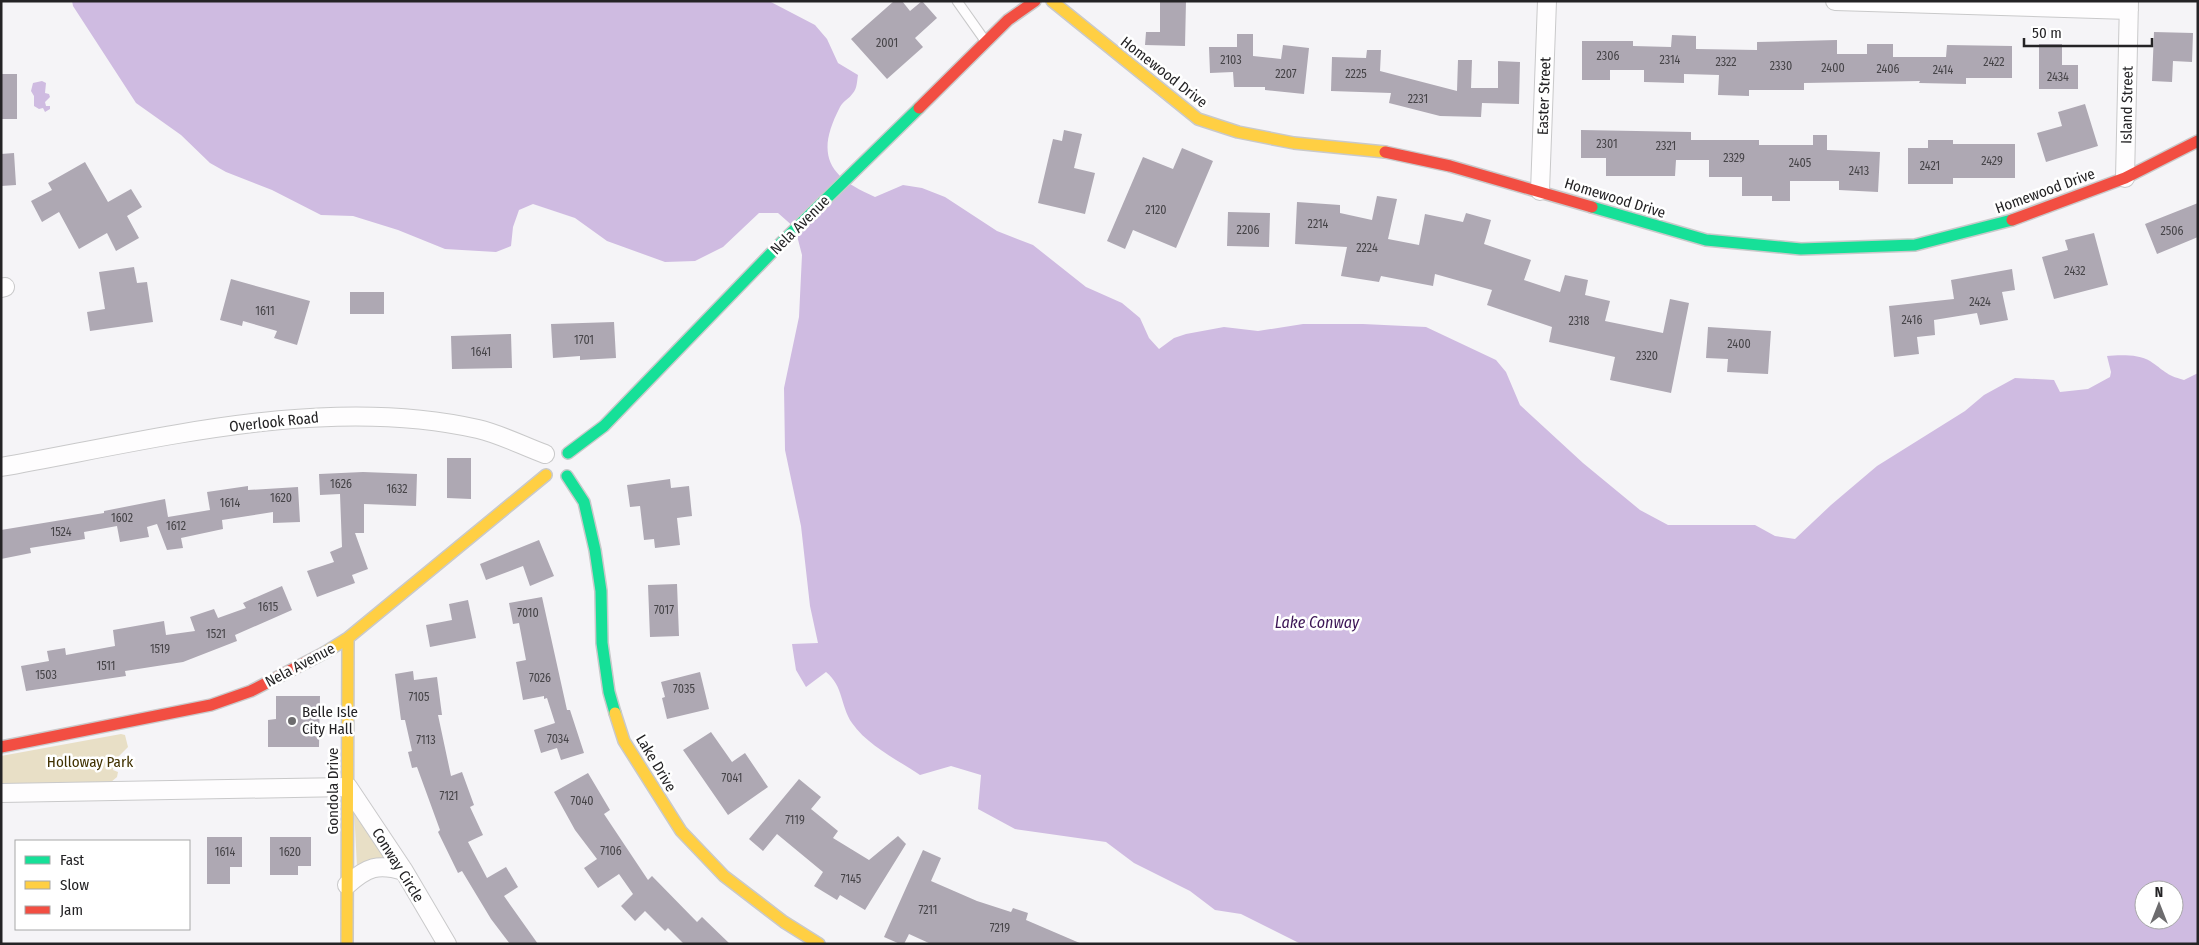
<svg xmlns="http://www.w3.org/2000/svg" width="2199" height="945" viewBox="0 0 2199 945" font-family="'Fira Sans Condensed',sans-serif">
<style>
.green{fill:#e8dfc6}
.water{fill:#cfbbe1;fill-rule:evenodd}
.building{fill:#aea8b3}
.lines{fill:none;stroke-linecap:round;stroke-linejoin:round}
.lane-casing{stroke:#c9c9ca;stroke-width:11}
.street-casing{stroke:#c9c9ca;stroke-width:20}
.fast-casing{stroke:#c9c9ca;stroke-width:14}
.slow-casing{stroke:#c9c9ca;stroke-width:14}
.jam-casing{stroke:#c9c9ca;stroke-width:14}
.lane{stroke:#fefdfe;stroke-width:9}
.street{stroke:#fefdfe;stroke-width:18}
.fast{stroke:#16e098;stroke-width:11}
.slow{stroke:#ffcf43;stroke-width:11}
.jam{stroke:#f24e42;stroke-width:11}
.poi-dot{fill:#6d6c6e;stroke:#fff;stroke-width:2}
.labels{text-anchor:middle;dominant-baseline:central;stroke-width:5;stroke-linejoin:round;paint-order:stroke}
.number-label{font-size:12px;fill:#464448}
.street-label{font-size:15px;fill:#242325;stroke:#fff}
.poi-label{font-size:15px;fill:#242325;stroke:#fff;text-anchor:start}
.park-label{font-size:15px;fill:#403100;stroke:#fff}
.water-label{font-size:16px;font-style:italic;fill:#3c1555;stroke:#fff}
</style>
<rect width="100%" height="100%" fill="#f5f4f7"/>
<path class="green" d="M121 734 125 735 128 747 116 759 113 770 118 772 117 777 111 782 1 785V756Z
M354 808 387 859 357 867Z"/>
<path class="water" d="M72 1H769L815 25 827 39 838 63 858 75C857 81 857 89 853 93 849 99 843 101 840 107 815 155 828 177 875 197L903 185 922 188 945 197 997 231 1033 245 1086 287 1122 303 1140 318 1149 338 1159 349 1174 338 1186 334 1224 327 1258 331 1303 324H1363L1426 327 1496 360 1506 372 1520 405 1583 463 1640 510 1668 525H1755L1775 536 1795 539 1831 505 1877 466 1965 411 1984 395 2015 378 2054 380 2060 392 2088 389 2110 377 2111 372 2107 356C2119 355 2139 354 2150 361 2164 370 2165 375 2184 380L2198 373V944H1301L1241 914 1215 910 1190 891 1134 863 1106 842 1015 829 978 809 981 775 951 766 920 775C898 760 868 746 852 723 840 705 844 687 826 672L806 687 796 670 792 644 818 643 810 606 801 526 785 450 784 388 799 317 802 255 795 228 778 213H759L723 247 695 261 665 262 607 241 575 218 533 204 519 210 513 227 511 246 496 252 445 249 398 230 353 216 321 215 272 190 226 172 210 163 181 135 136 103 73 6ZM2144 890H2174V920H2144Z
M42 81 46 83 45 93 49 94 50 97 45 102 46 106H50V109L45 112 43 108 39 109 34 106V96L31 91 33 83Z"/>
<path class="building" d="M894 1H902L910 11 922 1 937 18 915 38 923 47 887 79 851 39Z
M1160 1H1186L1185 46 1145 45 1146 32H1160Z
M2154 32 2193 33 2192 62 2173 61 2172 82 2152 81Z
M1237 34H1253V56L1281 59 1283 45 1309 48 1304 94 1265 90V87H1234L1233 72 1210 73 1209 47H1237Z
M1672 35 1696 36V49L1757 50V42L1837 40V54H1867V44H1893V57H1946L1947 45 2012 46V78H1966V84L1919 83 1920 81 1804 83V90H1749V96L1718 95 1719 75 1684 74V83L1644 82V70H1610V80H1582V41H1633V46L1671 47Z
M2039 44H2062V65H2078V89H2039Z
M1367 50H1381L1380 71 1457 91 1458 60H1472L1471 88H1498V61L1520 62 1519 104 1482 103 1481 117 1440 116 1389 103 1391 93 1331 91 1332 57 1366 58Z
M1 74H17V119H1Z
M2085 104 2098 146 2046 162 2037 133 2062 126 2058 112Z
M1064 130 1082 134 1074 168 1095 173 1085 214 1038 203 1053 139 1062 141Z
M1581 130 1691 132V140H1759V145H1813V135H1827V150L1880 152 1878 192 1839 190V181H1790V201H1772V196H1742V177H1709V160H1676L1675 176H1606V158H1581Z
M1928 140H1953V144H2015V178H1953V184H1908V148H1928Z
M1182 148 1213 161 1176 248 1133 230 1125 249 1107 241 1143 157 1173 169Z
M14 153 16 185 1 186V154Z
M85 162 108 202 131 189 142 207 127 216 139 238 116 251 107 233 79 249 59 212 42 222 31 201 52 190 48 183Z
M1377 196 1397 199 1388 239 1419 245 1425 214 1463 222 1466 213 1491 220 1484 244 1531 260 1524 280 1560 292 1565 275 1588 280 1585 295 1610 301 1605 321 1663 333 1670 299 1689 303 1671 393 1610 380 1615 357 1549 342 1552 327 1487 305 1492 290 1435 274 1433 286 1381 276 1379 282 1341 276 1347 247 1295 244 1297 202 1340 205V213L1372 220Z
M2198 203V237L2157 254 2145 224Z
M1228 212 1270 213 1269 247 1227 246Z
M2094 233 2108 285 2054 299 2042 257 2068 250 2065 240Z
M134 267 137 283 147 282 153 322 90 331 87 312 105 309 99 272Z
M2012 269 2015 290 2002 292 2008 320 1980 325 1977 313 1934 320 1935 335 1917 337 1919 354 1894 357 1889 306 1954 299 1951 280Z
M231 279 310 301 297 345 274 338 277 331 243 321 242 326 220 320Z
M350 292H384V314H350Z
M614 322 616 358 580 360V356L553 358 551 324Z
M1708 327 1771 331 1768 374 1727 372 1728 359 1706 358Z
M511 334 512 368 452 369 451 336Z
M447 458H471V499L447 498Z
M363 472 417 474 416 506 364 504V533H355L368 569 352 575 355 583 317 597 307 571 334 562 330 552 342 547 340 494 320 495 319 474Z
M670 479 671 488 689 486 692 516 677 518 680 545 655 548 654 539 644 540 640 506 630 507 627 485Z
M248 486V490L298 487 300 522 273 523V512L222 520 223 529 181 538 183 548 167 550 157 524 147 527 149 537 120 542 117 526 84 532 85 539 30 548 31 553 1 559V530L104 513V511L165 499 168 517 210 510 207 492Z
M539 540 554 576 530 586 523 566 486 580 480 564Z
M677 584 679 636 650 637 648 585Z
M282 586 292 610 235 635 237 641 183 662 125 671 126 676 26 691 21 666 49 661 47 651 65 648 66 655 115 646 113 630 164 621 166 635 195 631 190 617 214 609 218 618 246 608 243 603Z
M542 597 567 710H570L584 753 561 760 557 748 541 753 534 730 555 723 547 698 544 699V696L523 700 516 662 526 660 519 623 513 624 509 603Z
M468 600 476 638 430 647 426 625 452 620 449 604Z
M413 671 414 680 437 677 442 715H438L451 776 462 772 474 805 470 807 483 835 468 842 487 878 506 867 518 887 504 896 538 944H510L491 919 462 871 458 873 438 832 440 830 417 767 412 768 408 752 412 751 405 720H401L395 674Z
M700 672 709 709 667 719 662 698 665 697 661 682Z
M276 696H320L319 747H268V720L276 719Z
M711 732 732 762 745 753 768 787 728 815 683 750Z
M588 773 610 810 604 814 648 880 652 876 697 922 702 917 730 944H684L668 928 665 931 645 911 635 921 621 906 633 894 619 874 598 888 584 868 597 859 575 830 554 792Z
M799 779 821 797 811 809 838 831 833 838 869 860 898 836 906 844 865 910 840 895 837 900 814 886 823 872 777 834 763 851 749 839Z
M207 837H242V867H230V884H207Z
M270 837H311V866H298V875H270Z
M923 850 941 858 931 881 977 901 1011 912 1013 908 1028 913 1026 920 1082 944H931L909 934 904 944H900L884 937Z"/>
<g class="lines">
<defs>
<path id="lane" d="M957 1 986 42"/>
<path id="street" d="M1835 1 2129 10
M2125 178 2129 1
M1540 191 1547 1
M1 288 5 287
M1 467C153 440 324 394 478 429 500 434 523 446 545 454
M1 793 348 787 404 871 447 944
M347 885C367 867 378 863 404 871"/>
<path id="fast" d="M1592 207 1706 240 1801 249 1915 245 2012 220
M568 453 604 426 780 244 919 108
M567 476 584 502 595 550 601 591 602 643 609 692 615 713"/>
<path id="slow" d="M1052 1 1198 119 1238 132 1294 143 1385 152
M324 653 348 638 546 475
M615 713 624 741 681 831 724 876 784 922 819 944
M347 944 348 638"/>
<path id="jam" d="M919 108 1008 20 1035 1
M1385 152 1450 166 1592 207
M2012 220 2125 178 2198 141
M1 747 211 705 251 691 324 653"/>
</defs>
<use href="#lane" class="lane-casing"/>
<use href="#street" class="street-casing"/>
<use href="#fast" class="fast-casing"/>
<use href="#slow" class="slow-casing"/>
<use href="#jam" class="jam-casing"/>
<use href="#lane" class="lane"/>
<use href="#street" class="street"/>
<use href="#fast" class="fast"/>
<use href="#slow" class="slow"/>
<use href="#jam" class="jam"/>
</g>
<circle class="poi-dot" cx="292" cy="721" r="5"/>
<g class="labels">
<g class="number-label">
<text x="887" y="43">2001</text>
<text x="1608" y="56">2306</text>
<text x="1231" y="60">2103</text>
<text x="1670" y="60">2314</text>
<text x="1726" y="62">2322</text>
<text x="1994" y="62">2422</text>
<text x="1781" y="66">2330</text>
<text x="1833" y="68">2400</text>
<text x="1888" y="69">2406</text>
<text x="1943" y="70">2414</text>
<text x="1286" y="74">2207</text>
<text x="1356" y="74">2225</text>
<text x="2058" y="77">2434</text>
<text x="1418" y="99">2231</text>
<text x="1607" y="144">2301</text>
<text x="1666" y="146">2321</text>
<text x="1734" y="158">2329</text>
<text x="1992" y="161">2429</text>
<text x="1800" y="163">2405</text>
<text x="1930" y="166">2421</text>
<text x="1859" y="171">2413</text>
<text x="1156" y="210">2120</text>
<text x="1318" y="224">2214</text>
<text x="1248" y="230">2206</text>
<text x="2172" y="231">2506</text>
<text x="1367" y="248">2224</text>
<text x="2075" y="271">2432</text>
<text x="1980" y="302">2424</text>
<text x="265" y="311">1611</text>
<text x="1912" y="320">2416</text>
<text x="1579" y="321">2318</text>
<text x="584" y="340">1701</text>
<text x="1739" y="344">2400</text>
<text x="481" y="352">1641</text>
<text x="1647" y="356">2320</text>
<text x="341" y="484">1626</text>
<text x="397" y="489">1632</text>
<text x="281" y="498">1620</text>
<text x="230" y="503">1614</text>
<text x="122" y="518">1602</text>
<text x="176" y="526">1612</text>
<text x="61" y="532">1524</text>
<text x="268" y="607">1615</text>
<text x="664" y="610">7017</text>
<text x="528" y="613">7010</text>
<text x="216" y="634">1521</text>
<text x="160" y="649">1519</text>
<text x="106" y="666">1511</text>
<text x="46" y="675">1503</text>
<text x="540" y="678">7026</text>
<text x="684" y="689">7035</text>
<text x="419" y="697">7105</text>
<text x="558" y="739">7034</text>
<text x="426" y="740">7113</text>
<text x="732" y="778">7041</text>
<text x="449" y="796">7121</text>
<text x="582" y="801">7040</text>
<text x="795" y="820">7119</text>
<text x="611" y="851">7106</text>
<text x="225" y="852">1614</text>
<text x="290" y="852">1620</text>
<text x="851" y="879">7145</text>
<text x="928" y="910">7211</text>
<text x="1000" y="928">7219</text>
</g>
<g class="street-label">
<text transform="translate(1164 72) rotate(38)">Homewood Drive</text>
<text transform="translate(1544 96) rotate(-88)">Easter Street</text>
<text transform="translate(2127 105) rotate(-89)">Island Street</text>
<text transform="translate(2045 191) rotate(-20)">Homewood Drive</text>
<text transform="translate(1615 198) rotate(17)">Homewood Drive</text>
<text transform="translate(800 225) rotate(-45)">Nela Avenue</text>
<text transform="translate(274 422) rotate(-6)">Overlook Road</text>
<text transform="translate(300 665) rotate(-28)">Nela Avenue</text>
<text transform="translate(656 763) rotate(59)">Lake Drive</text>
<text transform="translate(333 791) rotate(-90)">Gondola Drive</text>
<text transform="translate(398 865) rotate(58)">Conway Circle</text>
</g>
<g class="poi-label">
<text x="302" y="712">Belle Isle<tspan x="302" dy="17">City Hall</tspan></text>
</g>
<g class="park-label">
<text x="90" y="762">Holloway Park</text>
</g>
<g class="water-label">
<text x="1317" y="622">Lake Conway</text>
</g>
</g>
<rect width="2199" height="945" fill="none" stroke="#242325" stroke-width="5"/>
<rect x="15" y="840" width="175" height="90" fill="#ffffff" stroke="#a7a7a8"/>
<rect x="25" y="856" width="25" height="8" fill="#16e098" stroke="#a7a7a8"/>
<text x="60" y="865" font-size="15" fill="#242325">Fast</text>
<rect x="25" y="881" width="25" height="8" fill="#ffcf43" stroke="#a7a7a8"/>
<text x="60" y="890" font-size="15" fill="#242325">Slow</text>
<rect x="25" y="906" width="25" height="8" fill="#f24e42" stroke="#a7a7a8"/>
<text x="60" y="915" font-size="15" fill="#242325">Jam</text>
<g transform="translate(2159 905)"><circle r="24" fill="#ffffff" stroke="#a7a7a8"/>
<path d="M0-4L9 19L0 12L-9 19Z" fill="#6d6c6e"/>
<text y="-8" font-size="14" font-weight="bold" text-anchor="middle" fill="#242325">N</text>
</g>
<path d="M2024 38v8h128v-8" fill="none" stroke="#242325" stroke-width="2.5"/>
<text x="2032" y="38" font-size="15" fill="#242325" stroke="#ffffff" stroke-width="4" paint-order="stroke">50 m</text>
</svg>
